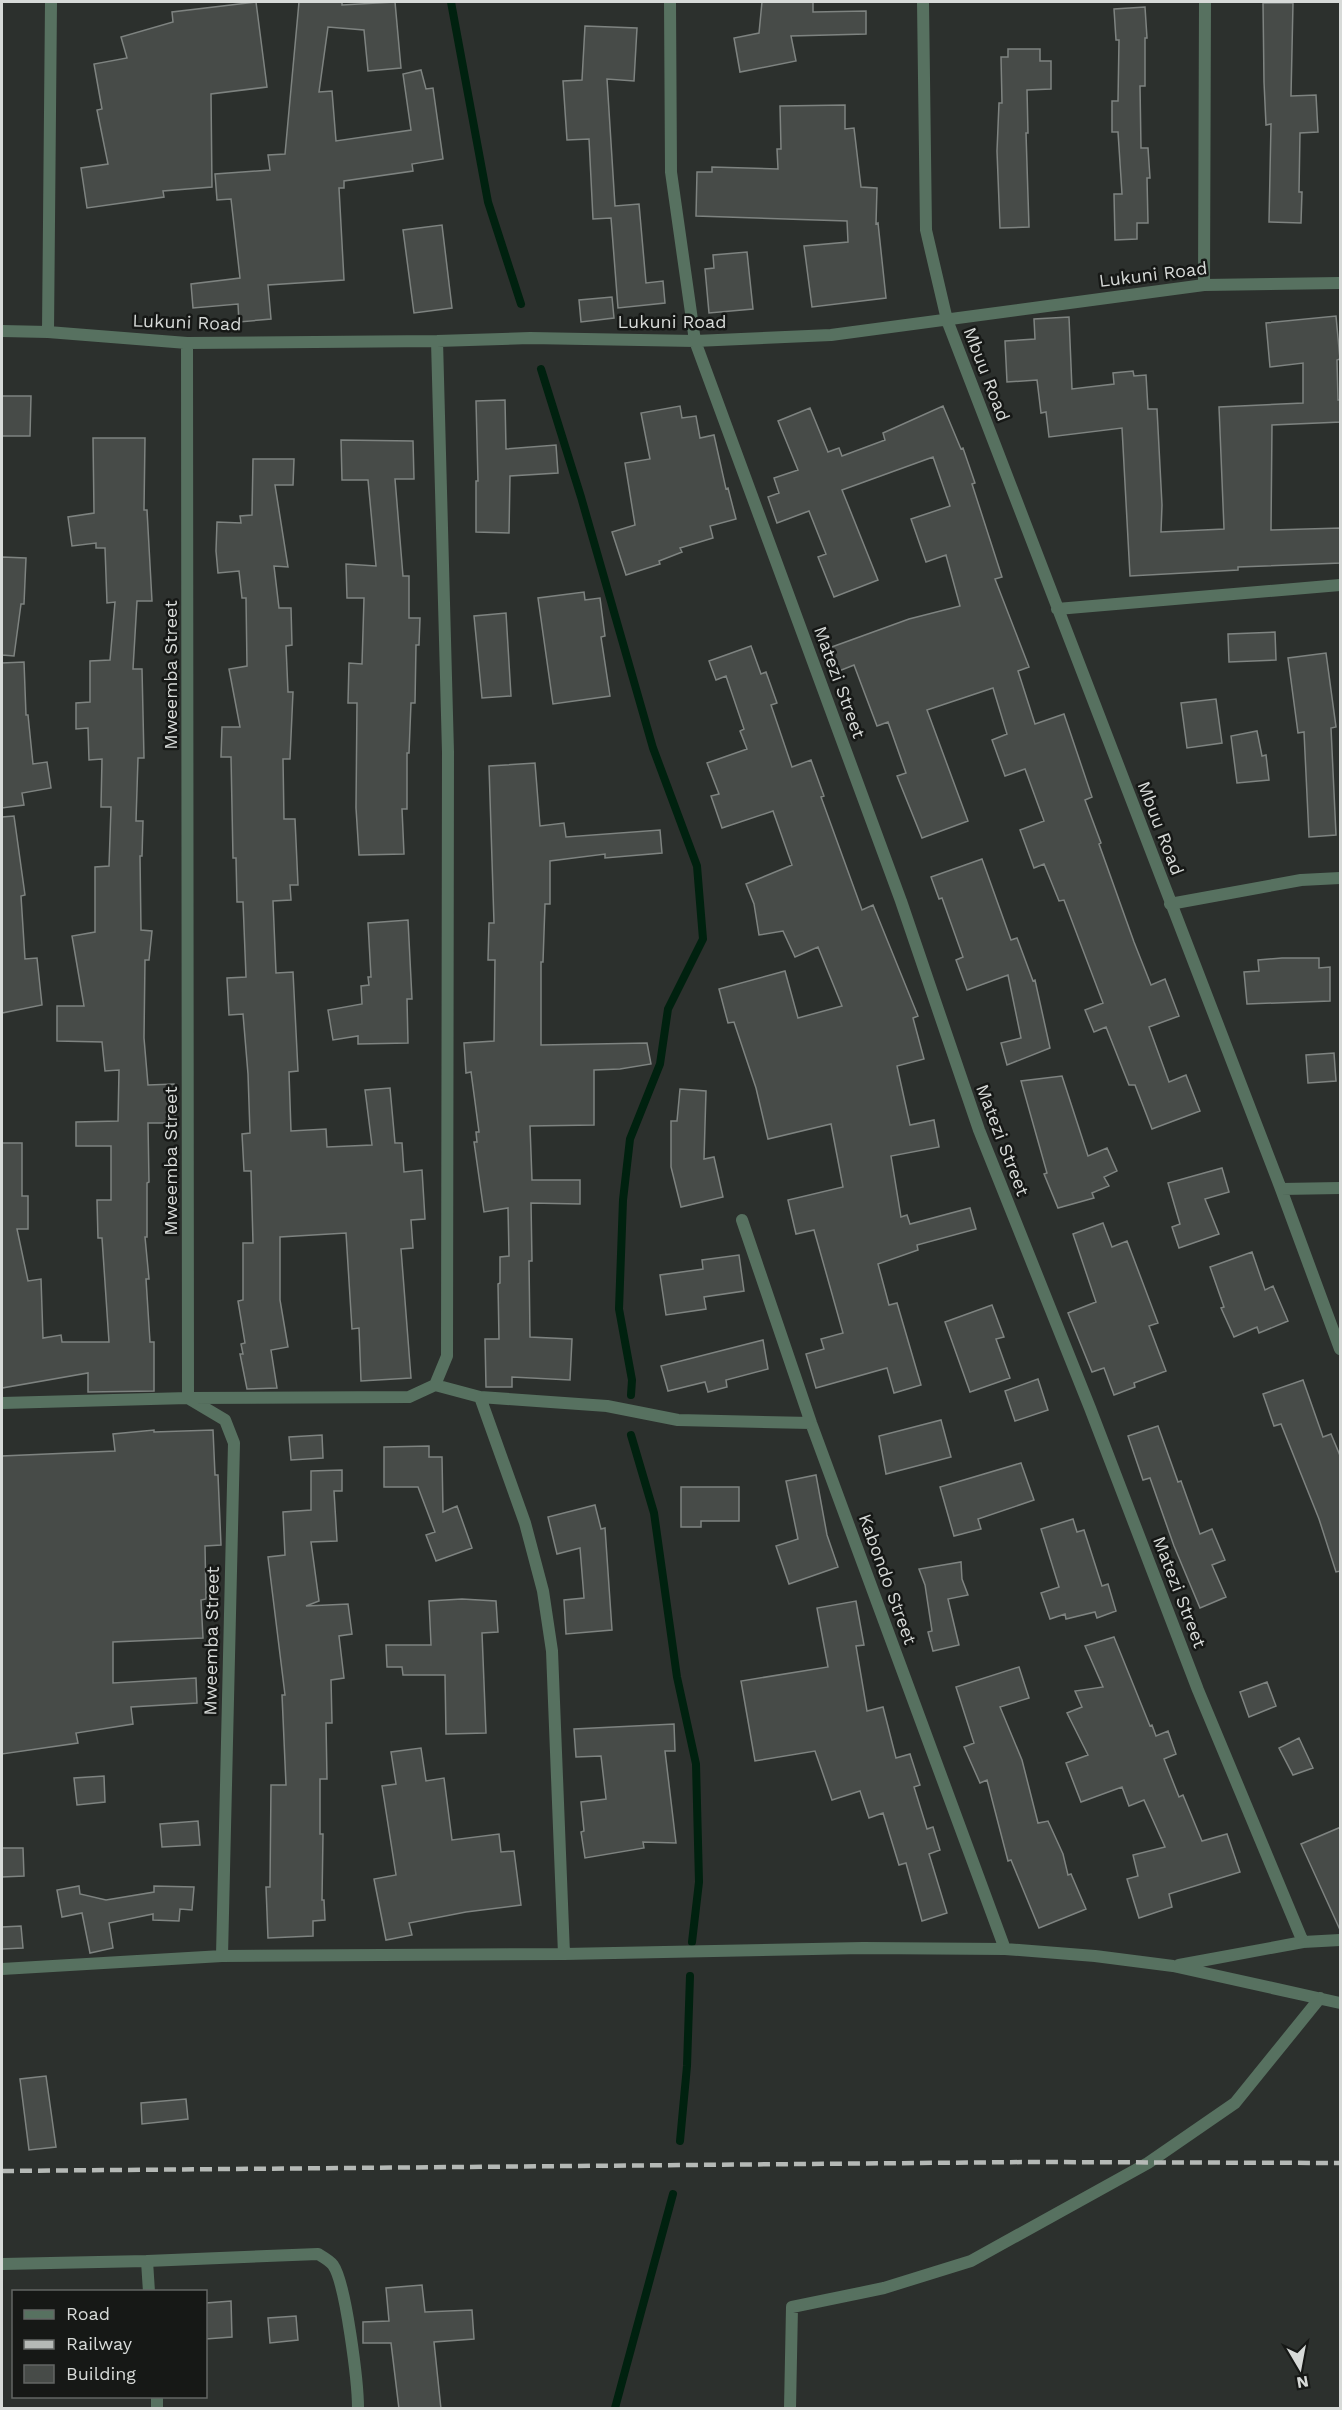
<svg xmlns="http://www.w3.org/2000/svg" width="1342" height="2410" viewBox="0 0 1342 2410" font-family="'Work Sans',sans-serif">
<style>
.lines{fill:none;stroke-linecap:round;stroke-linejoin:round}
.stream{stroke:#00210f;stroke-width:8}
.building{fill:#474b48;stroke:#7e8380;stroke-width:1.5}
.street{stroke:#577160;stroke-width:12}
.rail{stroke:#b5b9b6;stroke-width:4.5;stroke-dasharray:12 6;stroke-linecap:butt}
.labels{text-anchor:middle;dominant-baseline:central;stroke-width:5;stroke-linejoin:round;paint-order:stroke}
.street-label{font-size:18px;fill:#d7dad8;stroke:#161816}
</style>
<rect width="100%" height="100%" fill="#2c302d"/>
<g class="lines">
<path class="stream" d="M451 2 488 202 521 304
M541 369 581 497 653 748 697 866 703 939 668 1009 660 1064 630 1139 623 1200 619 1309 632 1380 631 1395
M631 1435 654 1513 677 1677 696 1764 699 1882 692 1942
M680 2141 687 2066 690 1976
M615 2408 673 2194"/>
</g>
<path class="building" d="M256 2 267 87 211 94 212 187 163 191 164 197 87 208 81 168 108 164 97 110 102 109 94 64 127 58 121 37 173 22 172 12Z
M299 2H342V5L395 2 401 68 368 71 364 30 328 27 319 92 332 91 336 141 411 130 403 74 421 70 426 89 433 88 443 159 412 164 413 171 344 181V188H339L344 280 268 285 271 319 239 322 238 304 193 308 191 284 240 278 231 199 217 200 215 174 270 170 268 155 285 154Z
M762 2H813V12L866 11V34L791 36 796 61 740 72 734 38 759 33Z
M1263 3H1293L1291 96 1316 95 1318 132 1300 133 1299 192H1302L1301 223 1269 222 1271 124 1266 125 1264 82Z
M1145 7 1147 38H1145V86H1140L1141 148H1148L1150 178H1147L1148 223H1137V239L1115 240 1114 194H1122L1118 132H1112V101H1118L1119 40H1116L1114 9Z
M585 26 637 28 634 81 607 79 615 206 639 204 646 283 663 281 665 303 618 308 611 218 593 219 589 139 567 140 563 81 582 80Z
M1008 49H1040V61H1051V89L1027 90 1028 133H1026L1029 227 1000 228 997 151 999 103H1002L1001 57H1008Z
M845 105V129L854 128 861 187 877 188 876 224 878 223 886 298 812 307 804 246 848 242 847 221 696 216 697 172H712V167L778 169 777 149H781L780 106Z
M442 225 452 308 414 313 403 230Z
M747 252 753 309 709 313 705 269 714 268 713 255Z
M612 297 614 318 581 322 579 300Z
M1336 316 1340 359 1337 360 1338 400H1341V422L1272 425 1271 530 1341 528V563L1238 567V570L1130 576 1122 428 1049 437 1046 412 1041 413 1037 380 1007 382 1005 341 1035 339 1034 319 1069 317 1072 389 1114 384 1113 373 1133 371 1134 376 1146 375 1148 409H1157L1162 505 1161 532 1224 529 1219 407 1303 403V363L1270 367 1266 323Z
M2 396H31L30 436H2Z
M505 400 506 449 556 445 558 473 510 476 509 533 476 532V481H478L476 401Z
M680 406 682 418 696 416 700 438 714 435 726 489 728 488 736 519 710 526 713 538 680 548 682 552 659 561 660 564 626 575 612 532 635 525 625 463 650 459 641 413Z
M943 406 961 449 963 448 975 483 972 484 1002 577 995 579 1029 667 1018 671 1035 724 1064 714 1092 797 1085 800 1101 843 1099 844 1134 942 1151 985 1165 979 1179 1016 1149 1027 1169 1082 1186 1075 1200 1111 1152 1129 1135 1085H1129L1106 1027 1094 1032 1085 1010 1103 1003 1064 900 1059 901 1044 864 1034 868 1020 830 1044 821 1025 769 1005 776 992 740 1007 734 993 688 927 710 968 821 922 838 897 776 906 773 888 722 877 726 854 665 839 671 829 648 909 619 960 606 946 555 926 562 911 519 950 506 933 457 842 490 878 580 834 597 818 557 826 554 809 511 777 523 768 497 779 493 774 478 798 470 778 421 810 408 828 452 839 448 842 456 885 440 883 433Z
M93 438H145L144 510H147L152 601H137L133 669H142L144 758H138L136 821H143L142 856H140L141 930 152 931 149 960H145L144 1038 148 1085 174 1084 175 1123H148L149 1182 147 1183V1237H145L149 1279H146L150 1342H154V1391L88 1392V1373L2 1388V1143H22V1196H28V1229H17L28 1281 41 1279 43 1338 61 1335 62 1342H109L102 1238H98L97 1200H111V1146H76V1122L118 1121 119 1070 105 1071 102 1042 57 1041V1006H84L72 936 95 932V867L109 866 111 807H101L102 759 89 760 88 728 76 729V703L90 702V661L110 660 115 602 107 603 105 548H96V543L72 546 68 517 94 513Z
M341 440 413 441 414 479H395L403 576H409V618H420L419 645H416L415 703H411L409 753H407V809H402L404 854 359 855 356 808 357 703H348L349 663 362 664 364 598H347L346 564 376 566 368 480H342Z
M253 459H294L293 485H275L288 567 274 566 279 608H291L292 645 286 646 288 692H293L290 759H283L284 819H295L298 885H290L291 900 273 901 276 973 293 972 298 1071 289 1072 291 1131 326 1129 327 1147 372 1145 365 1090 390 1088 395 1143H402L404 1172 422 1170 425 1219 411 1220 413 1248 401 1249 411 1378 361 1381 359 1328 352 1329 346 1233 280 1237V1300L288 1347 271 1350 277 1388 247 1389 240 1354H243L241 1344 245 1343 238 1301 243 1300V1243H253L251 1171H244L242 1134 250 1133 248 1074 243 1014 229 1015 227 978 246 977 243 902H237L236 858H233L231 757H221L222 727H240L229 669 247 666 246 598H242L239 571 218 573 216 551 217 522 241 523 240 516 252 515Z
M2 557 26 558 24 604H21L14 656 2 655Z
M584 592 585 600 600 598 605 636 601 637 610 696 553 704 538 598Z
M506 613 511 696 482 698 474 616Z
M1275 632 1276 660 1229 662 1228 634Z
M751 646 761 674 766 672 777 703 771 705 792 767 811 760 824 796 821 797 862 910 873 905 918 1016 913 1018 924 1059 897 1066 910 1125 934 1120 939 1147 891 1156 901 1217 907 1215 910 1224 970 1208 976 1229 917 1245 918 1250 878 1264 889 1305 897 1303 921 1385 894 1393 887 1368 816 1388 806 1354 824 1349 821 1339 843 1333 814 1230 796 1234 788 1200 843 1187 831 1124 768 1139 756 1088 734 1022 728 1023 719 989 785 971 798 1018 842 1006 818 947 795 957 783 931 759 935 754 904 746 884 792 865 773 811 722 828 711 796 719 794 707 763 747 749 740 731 744 729 726 676 716 680 709 661Z
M1326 653 1336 727 1331 728 1336 835 1309 837 1304 732 1298 733 1288 658Z
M24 662 26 715H28L33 764 47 762 51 788 22 793 24 805 2 808V663Z
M1216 699 1222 743 1187 748 1181 703Z
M1257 731 1262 756 1266 755 1269 780 1237 783 1231 736Z
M535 763 540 826 564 823 566 837 660 830 662 853 605 858V854L550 861V904H545L543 962H541V1045L647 1043 651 1064 620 1069 594 1070V1125L530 1126 532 1180H580V1204L531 1203 532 1261H529L530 1337 572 1339 570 1380 512 1377V1387H486L485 1339H499L498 1284 500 1283V1257L509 1256 508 1208 484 1212 474 1142H477L476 1132H479L471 1072 466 1073 464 1043 494 1041 495 960H488L489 923H494L489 766Z
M14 816 25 895 21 896 25 959 37 958 42 1005 2 1013V817Z
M982 859 1011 940 1017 938 1033 981 1035 980 1050 1048 1007 1065 1001 1043 1021 1038 1008 975 967 990 956 960 963 957 942 898 939 899 931 877Z
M408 920 412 999H407L408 1043 358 1044V1036L333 1040 328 1010 362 1004 361 986 369 985 368 977H371L368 923Z
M1282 958H1319V968L1330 967V1001L1247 1004 1244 972 1259 971 1258 960Z
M1334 1053 1336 1081 1308 1083 1306 1055Z
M1062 1076 1088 1156 1107 1148 1117 1171 1104 1177 1109 1186 1092 1193 1094 1198 1058 1208 1044 1174 1047 1173 1021 1081Z
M680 1089 706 1091 704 1159 714 1157 723 1197 681 1207 671 1167V1121H677Z
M1222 1168 1229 1192 1205 1199 1219 1234 1179 1248 1172 1227 1180 1224 1168 1183Z
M1103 1223 1112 1247 1127 1241 1158 1323 1149 1326 1166 1371 1134 1383 1135 1387 1114 1395 1104 1368 1092 1372 1068 1313 1096 1302 1073 1234Z
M1252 1252 1265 1290 1273 1286 1288 1321 1259 1333 1257 1327 1234 1337 1221 1308 1224 1307 1210 1267Z
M739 1255 744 1291 704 1297 706 1309 666 1315 660 1275 703 1269 702 1260Z
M992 1305 1004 1337 996 1339 1010 1378 970 1392 945 1322Z
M763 1340 768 1369 726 1380 727 1387 708 1392 705 1382 668 1391 661 1366Z
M1038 1379 1048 1410 1015 1421 1005 1391Z
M1303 1380 1323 1437 1331 1434 1341 1458V1571L1336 1572 1319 1519 1281 1424 1274 1426 1263 1394Z
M941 1420 951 1457 886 1474 879 1436Z
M1158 1426 1178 1482 1181 1481 1200 1534 1212 1529 1225 1560 1212 1565 1226 1597 1200 1608 1174 1546 1150 1478 1143 1480 1128 1436Z
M154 1430V1432L213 1430 215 1475H218L221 1545 205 1546 206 1599 201 1600 203 1638 113 1642V1683L196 1678 197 1703 131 1707 133 1724 76 1733 78 1743 2 1754V1456L115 1451 113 1434Z
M322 1435 323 1458 291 1460 289 1437Z
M429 1446V1457H442L443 1512 457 1506 472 1548 436 1561 426 1535 435 1532 418 1487H384V1447Z
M1021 1463 1034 1500 978 1519 981 1529 954 1536 940 1487Z
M342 1470V1491H334L337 1541 311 1542 319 1601 306 1606 348 1604 352 1634 339 1636 344 1678 331 1680 332 1723H326L327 1779H320V1834H323L322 1900H324L325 1920 313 1921V1936L268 1938 266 1887H270L271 1785H286L282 1695H285L268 1557 285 1555 283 1512 311 1510V1471Z
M816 1475 827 1535 838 1567 789 1584 776 1546 798 1539 786 1481Z
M681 1487H739V1521H701V1527H681Z
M595 1505 601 1529 605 1528 612 1630 566 1634 564 1600 584 1598 580 1548 557 1554 548 1517Z
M1073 1519 1077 1532 1084 1530 1102 1586 1108 1584 1116 1611 1097 1618 1095 1612 1066 1619 1065 1614 1050 1619 1041 1593 1059 1587 1041 1529Z
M961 1562 962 1579 968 1595 948 1599 959 1645 933 1651 928 1632 932 1631 925 1585 919 1569Z
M462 1599 496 1601 498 1632 482 1633 486 1733 446 1734 445 1675H403L402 1667H387L386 1645H431L429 1601Z
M856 1601 864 1645 856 1646 867 1711 883 1707 896 1758 910 1754 920 1785 914 1787 927 1829 933 1827 940 1850 929 1854 947 1913 922 1921 906 1863 899 1865 883 1813 869 1818 860 1791 832 1800 815 1751 755 1761 741 1681 828 1667 817 1608Z
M1114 1637 1150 1726 1152 1725 1156 1736 1168 1731 1176 1754 1164 1759 1179 1797 1183 1795 1202 1841 1227 1834 1240 1872 1169 1894 1172 1907 1139 1918 1127 1879 1138 1876 1133 1855 1165 1847 1144 1800 1129 1806 1122 1787 1081 1802 1066 1763 1088 1755 1067 1713 1082 1707 1075 1691 1103 1687 1085 1646Z
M1019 1667 1029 1698 1000 1707 1022 1760 1038 1823 1048 1821 1063 1854 1068 1875 1071 1874 1086 1909 1039 1928 1011 1860 1008 1861 987 1780 980 1783 964 1747 974 1743 956 1687Z
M1267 1682 1276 1706 1249 1717 1240 1692Z
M674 1724 675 1751H665L676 1843 643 1842 644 1848 585 1858 581 1832 584 1831 581 1802 606 1799 601 1756 576 1757 574 1729Z
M1299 1738 1313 1768 1293 1775 1279 1748Z
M421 1748 426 1781 444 1778 452 1840 499 1834 501 1852 514 1851 521 1905 466 1912 409 1923 412 1935 386 1940 374 1879 396 1875 382 1786 396 1784 391 1752Z
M104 1776 105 1802 77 1805 74 1778Z
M198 1821 200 1845 162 1847 160 1824Z
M1341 1827V1932L1301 1844Z
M2 1848H23L24 1876 2 1877Z
M79 1886 80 1894 106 1900 154 1892V1886L194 1887 192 1910 180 1909 179 1921 153 1920V1914L109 1923 113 1948 90 1953 82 1913 62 1917 57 1890Z
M21 1926 23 1948 2 1949V1927Z
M46 2076 56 2147 29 2150 20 2079Z
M186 2099 188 2119 142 2124 141 2103Z
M422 2285 425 2312 472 2310 474 2339 434 2342 441 2409H399L391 2343H363V2322L389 2321 386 2288Z
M231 2301 232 2337 206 2339V2303Z
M296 2316 298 2340 270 2343 268 2318Z"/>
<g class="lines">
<path class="street" d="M670 2 671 172 695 341 901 901 979 1130 1090 1408 1198 1690 1303 1942
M923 2 926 230 947 320 1281 1189 1340 1349
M1204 285 1205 2
M2 331 48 332 187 343 437 341 530 338 695 341 831 335 1204 285 1340 283
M48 332 51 2
M187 343 188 1398 225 1420 234 1443 222 1956
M1057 609 1340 585
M1170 904 1301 880 1340 878
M1281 1189 1340 1188
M742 1220 811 1423 1005 1949
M435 1385 480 1397 607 1406 678 1420 811 1423
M480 1397 525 1523 543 1591 552 1651 564 1954
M2 1403 188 1398 409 1397 435 1385 447 1356 448 752 437 341
M1179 1965 1303 1942 1340 1940
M2 1969 222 1956 564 1954 863 1948 1005 1949 1095 1956 1173 1966 1340 2003
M147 2261 149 2292
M2 2264 147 2261 318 2254C323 2257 330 2261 333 2265 346 2283 358 2384 358 2408
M157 2408V2396
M790 2408 792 2307 884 2288 971 2261 1148 2163 1235 2103 1320 1998"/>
<path class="rail" d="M2 2171 1032 2162 1340 2163"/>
</g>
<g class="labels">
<g class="street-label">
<text transform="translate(1153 274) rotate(-7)">Lukuni Road</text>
<text x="672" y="321">Lukuni Road</text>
<text transform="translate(187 322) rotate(2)">Lukuni Road</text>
<text transform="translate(987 374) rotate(69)">Mbuu Road</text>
<text transform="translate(170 675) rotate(-90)">Mweemba Street</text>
<text transform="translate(840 682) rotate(70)">Matezi Street</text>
<text transform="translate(1161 828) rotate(69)">Mbuu Road</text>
<text transform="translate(1003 1140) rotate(69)">Matezi Street</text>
<text transform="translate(170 1161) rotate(-90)">Mweemba Street</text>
<text transform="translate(888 1579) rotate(70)">Kabondo Street</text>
<text transform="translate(1180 1592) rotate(69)">Matezi Street</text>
<text transform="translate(211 1641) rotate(-89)">Mweemba Street</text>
</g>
</g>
<rect width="1342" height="2410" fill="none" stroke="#d7dad8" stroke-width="6"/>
<rect x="12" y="2290" width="195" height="108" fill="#161816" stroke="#636664" stroke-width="1.5"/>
<rect x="24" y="2310" width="30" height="9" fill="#577160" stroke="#636664" stroke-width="1.5"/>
<text x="66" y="2320" font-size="18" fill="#d7dad8">Road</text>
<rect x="24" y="2340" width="30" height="9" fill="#b5b9b6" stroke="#636664" stroke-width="1.5"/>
<text x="66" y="2350" font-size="18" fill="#d7dad8">Railway</text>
<rect x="24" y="2365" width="30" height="18" fill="#474b48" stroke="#636664" stroke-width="1.5"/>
<text x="66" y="2380" font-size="18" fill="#d7dad8">Building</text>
<g transform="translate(1300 2368) rotate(170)" stroke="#161816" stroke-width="4.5" paint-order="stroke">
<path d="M0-4.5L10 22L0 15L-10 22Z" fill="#d7dad8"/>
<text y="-9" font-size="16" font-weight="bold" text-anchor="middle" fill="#d7dad8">N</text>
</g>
</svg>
